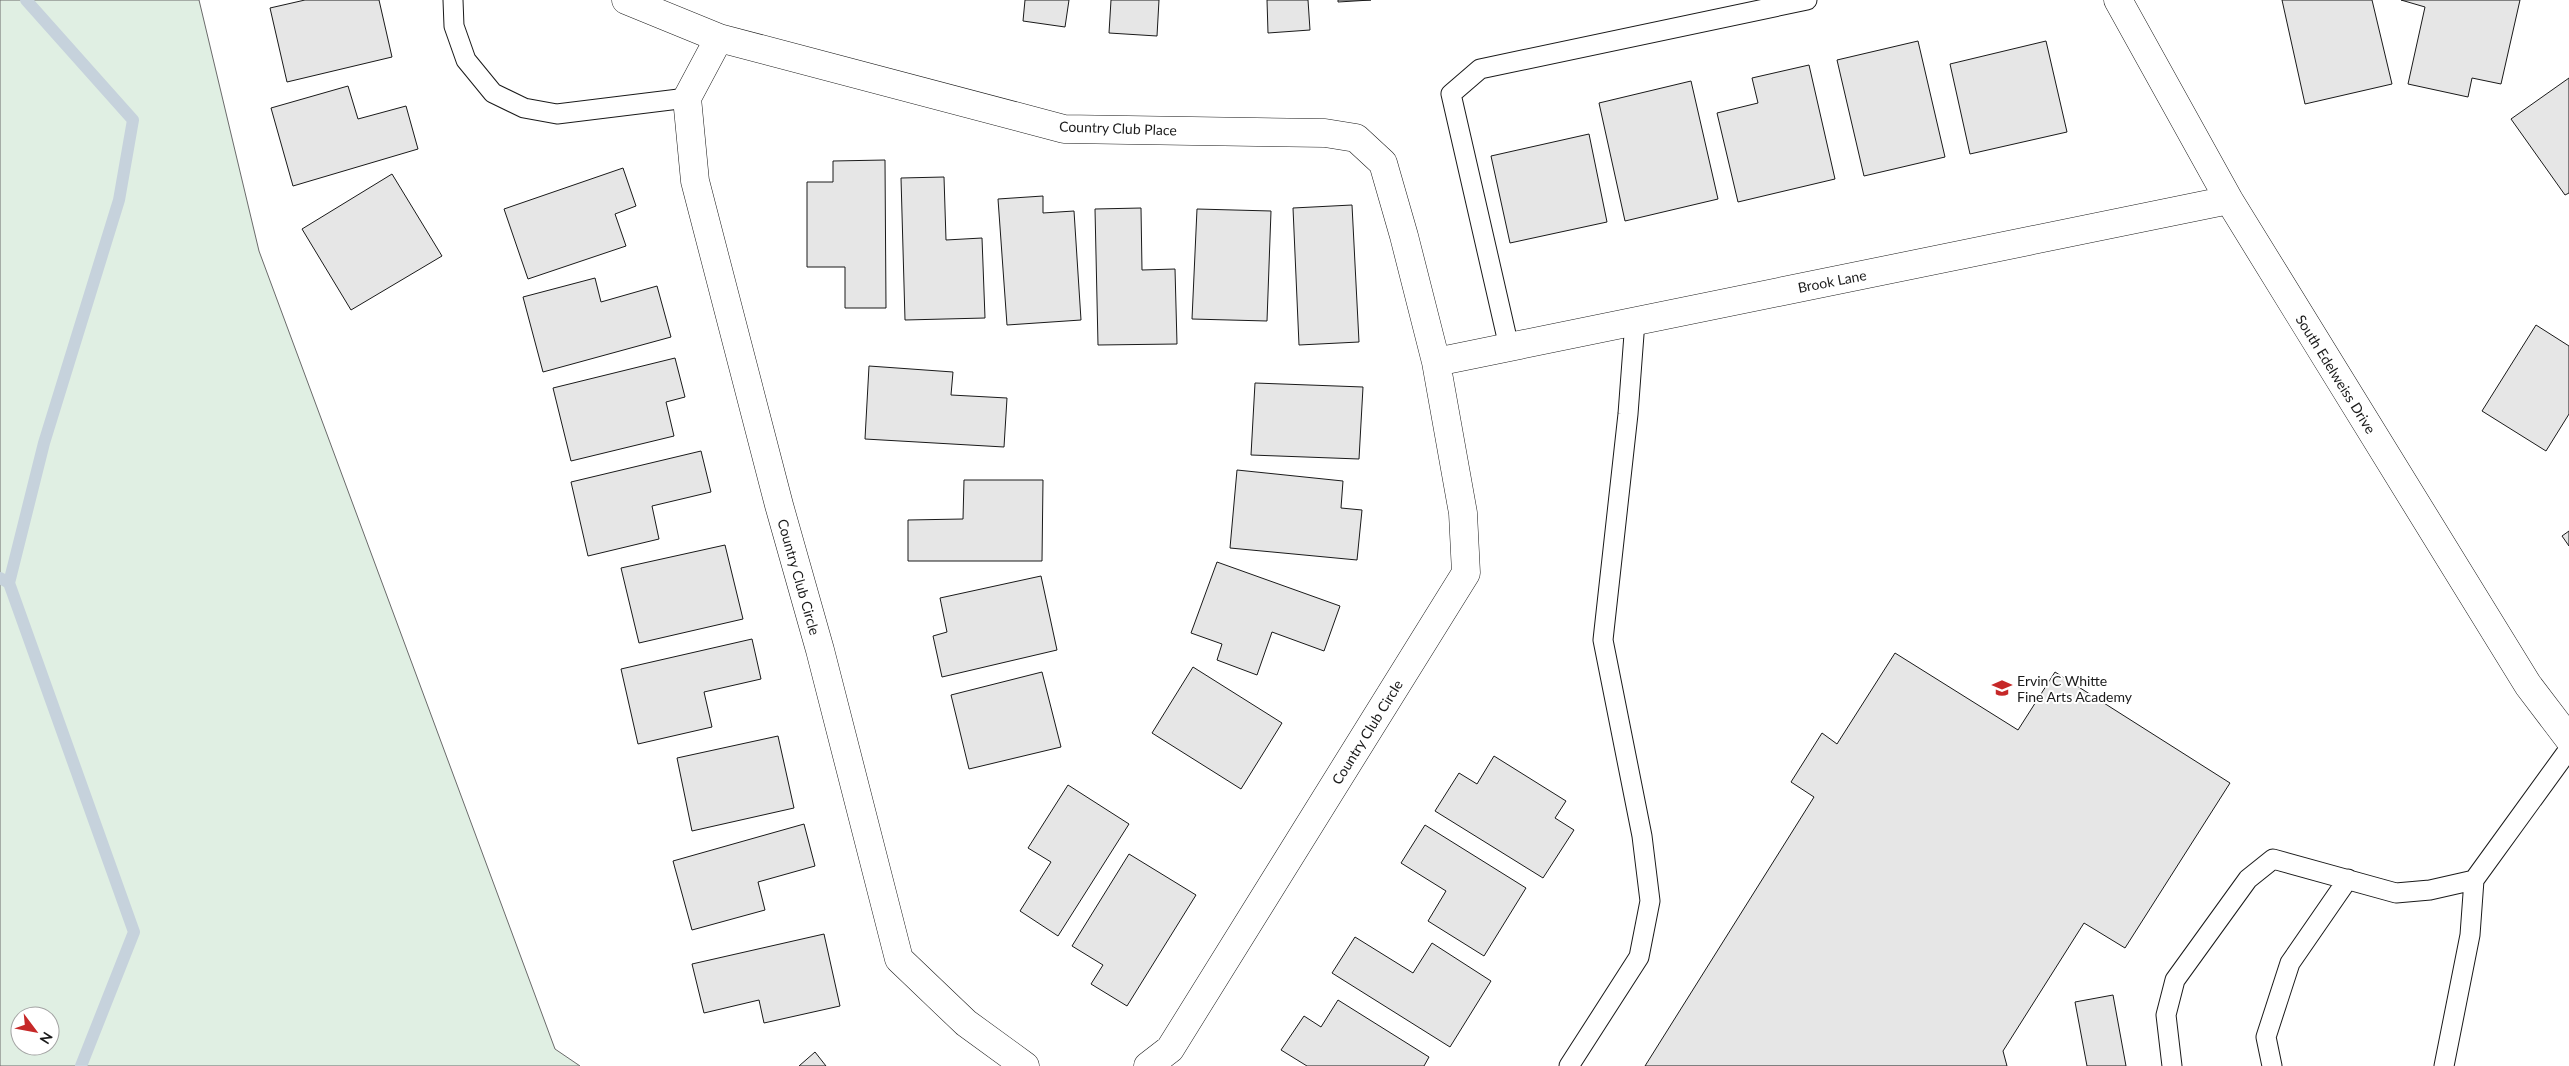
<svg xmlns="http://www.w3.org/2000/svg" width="2569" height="1066" viewBox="0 0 2569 1066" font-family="Lato,sans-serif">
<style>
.green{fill:#e0efe3;stroke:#6a6a6a;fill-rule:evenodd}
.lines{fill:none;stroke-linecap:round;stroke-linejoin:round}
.stream{stroke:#c6d2dc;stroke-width:12}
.building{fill:#e6e6e6;stroke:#1a1a1a}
.service-casing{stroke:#1a1a1a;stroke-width:21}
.minor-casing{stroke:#1a1a1a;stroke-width:29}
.service{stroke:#fff;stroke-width:19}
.minor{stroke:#fff;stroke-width:28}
.labels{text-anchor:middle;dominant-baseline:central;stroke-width:4;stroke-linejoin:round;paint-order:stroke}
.street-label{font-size:14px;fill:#1a1a1a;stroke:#fff}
.poi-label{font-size:14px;fill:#1a1a1a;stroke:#fff;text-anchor:start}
</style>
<rect width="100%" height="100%" fill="#fff"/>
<path class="green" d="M0 0H199L259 251 555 1049 580 1066H0ZM20 1016H50V1046H20Z"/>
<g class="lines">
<path class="stream" d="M0 578 9 583 134 932 81 1066
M9 583 44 443 119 200 133 120 26 0"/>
</g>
<path class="building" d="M305 0H379L392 57 287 82 270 8Z
M1025 0H1069L1065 27 1023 21Z
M1111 0H1159L1157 36 1109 33Z
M1267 0H1308L1310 30 1268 33Z
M1338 0H1371L1338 2Z
M2282 0H2372L2392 84 2305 104Z
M2401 0H2520L2501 84 2472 78 2468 97 2408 84 2425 7Z
M1918 41 1945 157 1864 176 1837 60Z
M2046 41 2067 132 1970 154 1950 64Z
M1809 65 1835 179 1738 202 1717 113 1758 103 1752 78Z
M2569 78V193L2565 195 2511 119Z
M1691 81 1718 199 1625 221 1599 103Z
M348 86 358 119 406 106 418 149 293 186 271 108Z
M1589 134 1607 222 1510 243 1491 156Z
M885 160 886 308H845V267H807V182H833V161Z
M623 168 636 206 615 214 626 246 528 279 504 209Z
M392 174 442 256 351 310 302 229Z
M944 177 946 240 982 238 985 318 905 320 901 178Z
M1043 196V213L1074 211 1081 320 1007 325 998 199Z
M1352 205 1359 342 1299 345 1293 208Z
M1141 208 1142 270 1175 269 1177 344 1098 345 1095 209Z
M1197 209 1271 211 1267 321 1192 319Z
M595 278 601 302 657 286 671 337 543 372 523 297Z
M2536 325 2569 346V414L2546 451 2482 411Z
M675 358 685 397 666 402 674 436 571 461 553 388Z
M869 366 953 372 951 395 1007 398 1004 447 865 439Z
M1255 383 1363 387 1359 459 1251 455Z
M701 451 711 492 652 506 659 539 588 556 571 482Z
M1237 470 1343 481 1341 508 1362 510 1357 560 1230 548Z
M964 480H1043L1042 561H908V520L963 519Z
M2569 531V546L2562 536Z
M725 545 743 619 639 643 621 568Z
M1217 562 1340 606 1324 651 1272 632 1257 675 1217 660 1222 644 1191 633Z
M1041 576 1057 650 942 677 933 636 947 632 940 598Z
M752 639 761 679 704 692 712 727 638 744 621 669Z
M1895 653 2018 730 2055 672 2230 783 2125 948 2084 923 2003 1051 2007 1066H1645L1814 797 1791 782 1822 733 1837 744Z
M1193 667 1282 723 1241 789 1152 733Z
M1042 672 1061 747 969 769 951 695Z
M778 736 794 808 692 831 677 758Z
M1494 756 1566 801 1555 818 1574 830 1543 878 1435 811 1459 773 1477 784Z
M1068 785 1129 824 1058 936 1020 911 1051 862 1028 848Z
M804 824 815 866 758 882 765 910 692 930 673 861Z
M1425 825 1526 888 1484 956 1428 921 1446 891 1401 863Z
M1129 854 1196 895 1127 1006 1091 984 1103 965 1072 946Z
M824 934 840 1006 764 1023 759 1000 704 1013 692 964Z
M1355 937 1413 973 1432 943 1491 981 1450 1047 1332 973Z
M2113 995 2126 1066H2087L2075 1002Z
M1338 1000 1429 1057 1424 1066H1307L1281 1050 1304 1016 1321 1027Z
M815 1052 826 1066H799Z"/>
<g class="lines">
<defs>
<path id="service" d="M453 0 454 26 466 60 493 93 524 108 557 114 687 98
M1509 347 1451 94 1480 69 1807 0
M1569 1066 1639 957 1650 901 1642 836 1603 640 1628 414 1635 321
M2172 1066 2166 1015 2175 980 2248 879 2273 859 2396 893 2430 890 2474 880
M2272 1066 2266 1037 2290 963 2348 879
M2444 1066 2470 935 2474 880 2569 749"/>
<path id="minor" d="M626 0 719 38 1064 129 1325 133 1356 138 1383 163 1404 236 1436 362 1463 513 1466 573 1170 1049 1148 1066
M2118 0 2229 200 2528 685 2569 739
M719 38 687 98 695 181 779 505 820 650 899 959 966 1023 1025 1066
M1436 362 2229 200"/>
</defs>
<use href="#service" class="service-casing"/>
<use href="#minor" class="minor-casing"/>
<use href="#service" class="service"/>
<use href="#minor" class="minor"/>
</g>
<defs>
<symbol id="school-bare" viewBox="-9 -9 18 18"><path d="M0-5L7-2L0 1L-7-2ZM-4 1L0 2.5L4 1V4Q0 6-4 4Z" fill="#c62828" stroke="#fff" stroke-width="2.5" paint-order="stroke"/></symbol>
</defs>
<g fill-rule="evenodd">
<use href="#school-bare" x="1988" y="674" width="28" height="28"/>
</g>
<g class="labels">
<g class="street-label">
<text transform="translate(1118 128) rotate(2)">Country Club Place</text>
<text transform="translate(1832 281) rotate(-11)">Brook Lane</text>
<text transform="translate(2336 374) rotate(58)">South Edelweiss Drive</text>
<text transform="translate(799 577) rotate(74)">Country Club Circle</text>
<text transform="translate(1367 732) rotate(-58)">Country Club Circle</text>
</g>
<g class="poi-label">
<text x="2017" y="680">Ervin C Whitte<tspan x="2017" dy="16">Fine Arts Academy</tspan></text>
</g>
</g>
<g transform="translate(35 1031) rotate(122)"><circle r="24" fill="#ffffff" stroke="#a3a3a3"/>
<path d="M0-4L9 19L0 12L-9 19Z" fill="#c62828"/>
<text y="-8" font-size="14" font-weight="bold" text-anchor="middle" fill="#1a1a1a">N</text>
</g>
</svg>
